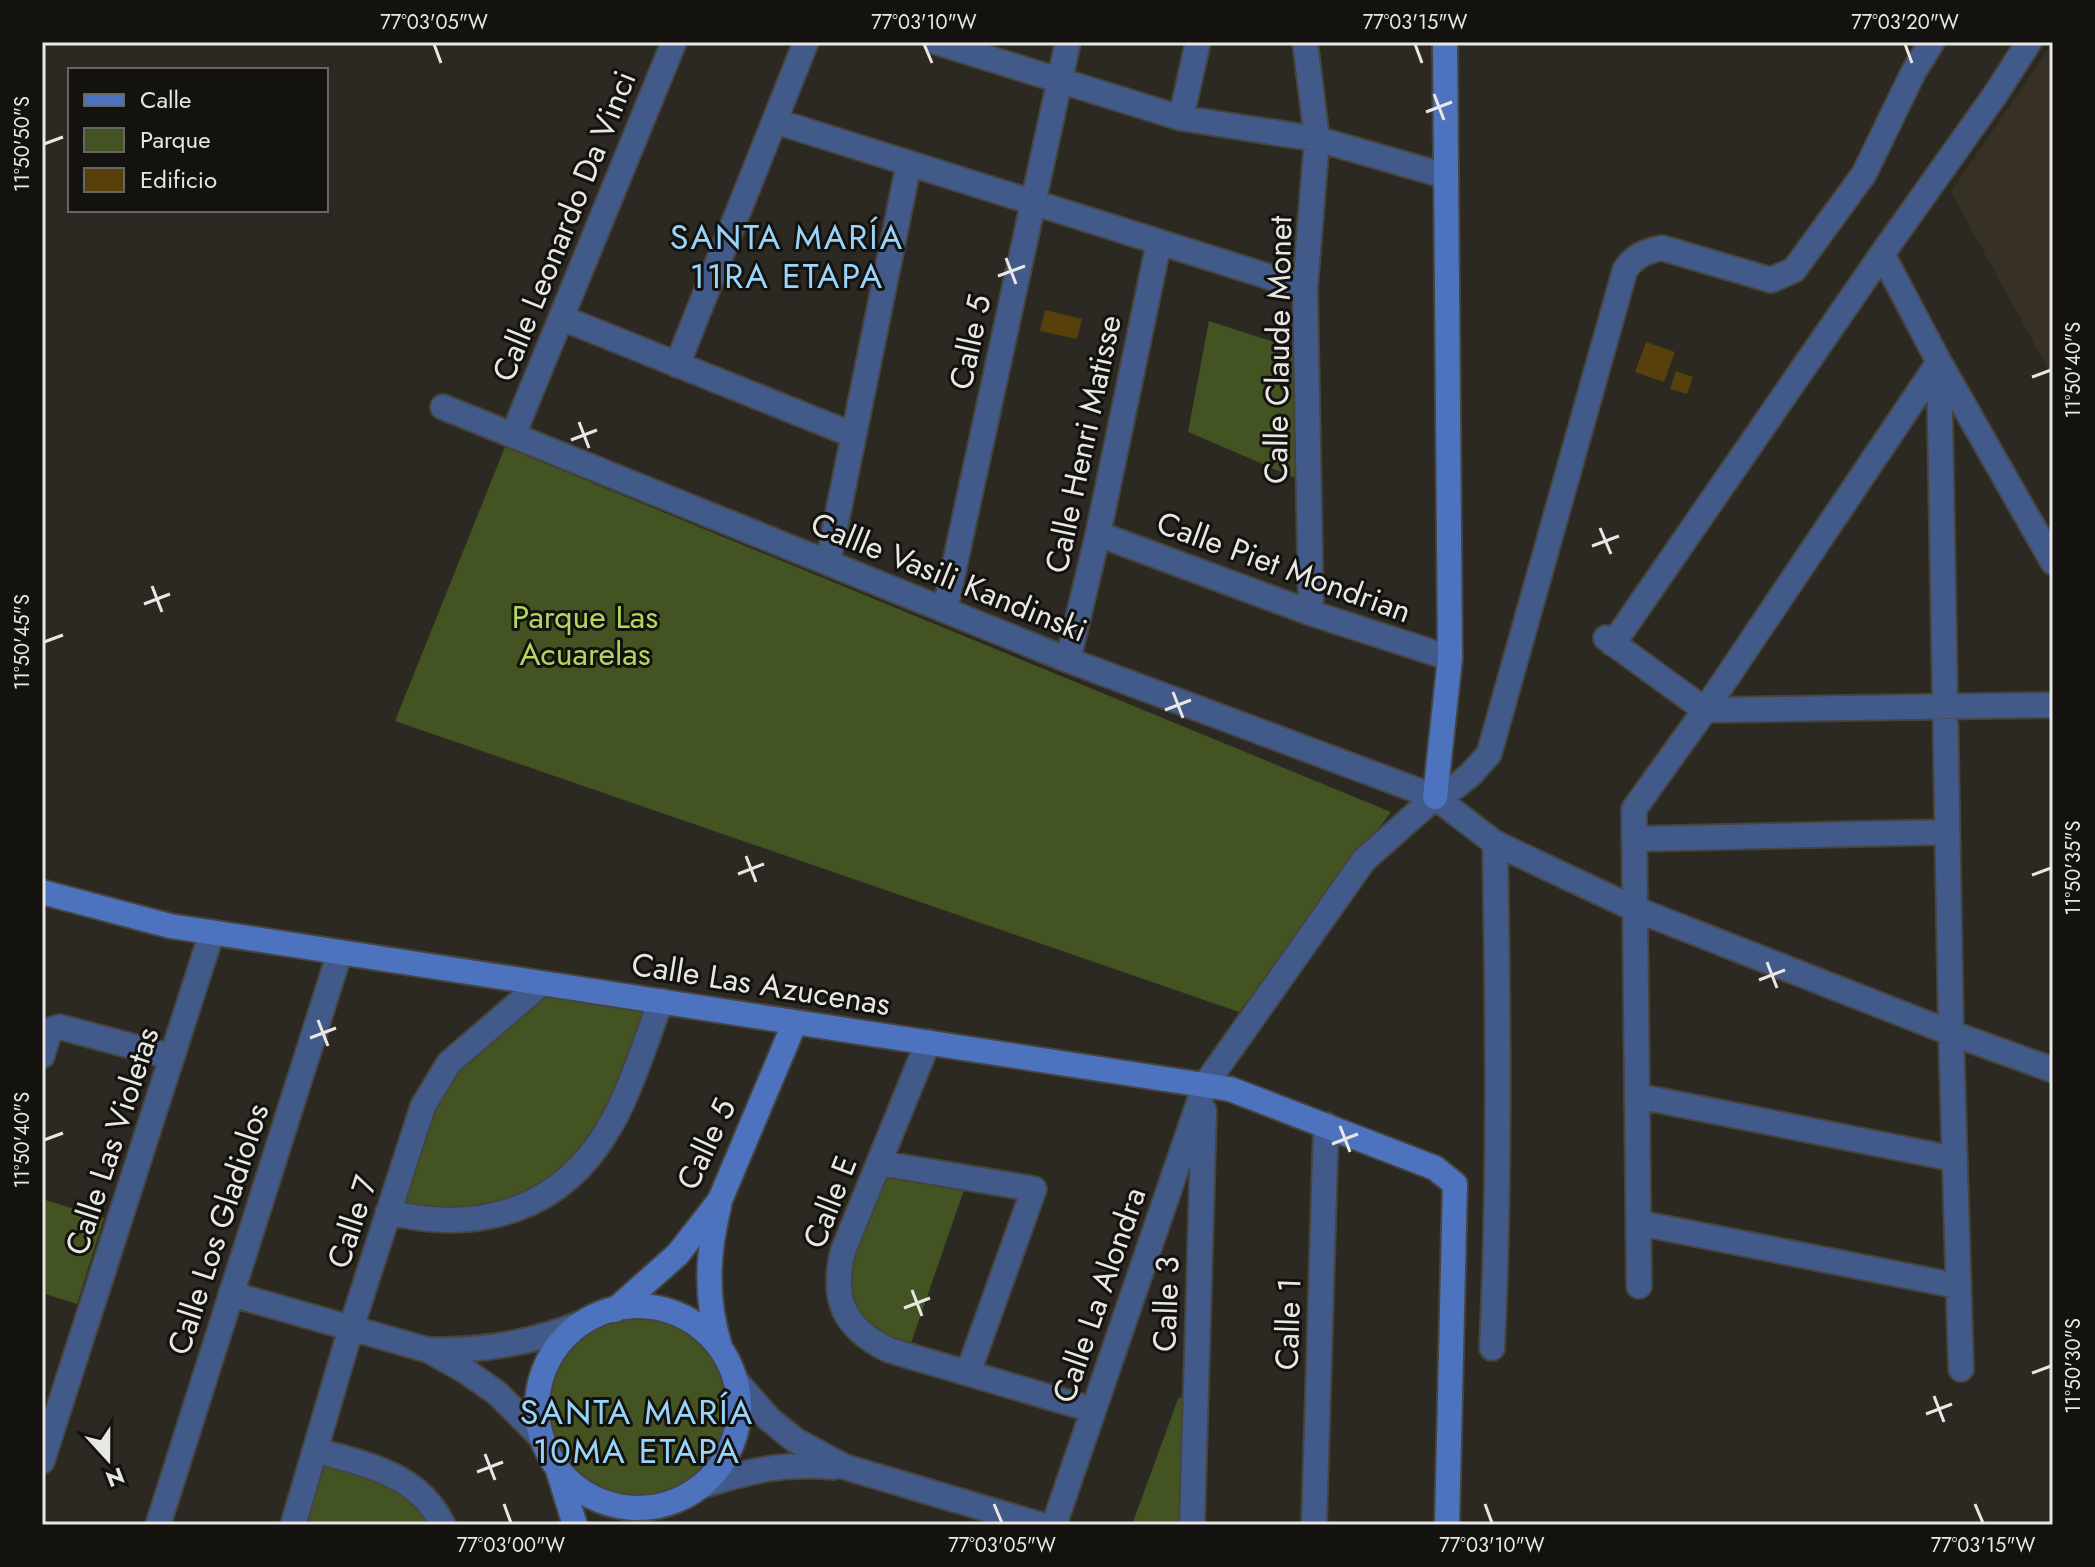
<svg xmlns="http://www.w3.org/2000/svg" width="2095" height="1567" viewBox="0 0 2095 1567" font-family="Jost,sans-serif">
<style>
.built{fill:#373125}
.green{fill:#445322}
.building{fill:#57400b}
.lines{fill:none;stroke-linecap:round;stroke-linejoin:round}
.street-casing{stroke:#46443e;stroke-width:28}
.secondary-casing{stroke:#46443e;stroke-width:28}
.street{stroke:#425a89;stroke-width:24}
.secondary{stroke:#4e73be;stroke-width:24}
.ticks{fill:none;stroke:#e9e7e3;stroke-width:3}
.labels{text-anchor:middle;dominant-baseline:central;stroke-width:6;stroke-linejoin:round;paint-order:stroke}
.street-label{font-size:32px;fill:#e9e7e3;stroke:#13120f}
.park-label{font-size:32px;fill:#b3d861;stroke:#13120f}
.neighbourhood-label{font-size:34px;letter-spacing:2px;fill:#99d4fa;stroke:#13120f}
.neatline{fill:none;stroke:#e9e7e3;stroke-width:3}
.ticks-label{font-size:20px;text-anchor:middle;fill:#e9e7e3}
</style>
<rect width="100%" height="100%" fill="#2c2923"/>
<path class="built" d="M2053 42V378L1951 192Z"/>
<path class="green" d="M1209 321 1295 349V478L1188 432Z
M505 447 1391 812 1239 1012 395 721Z
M544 996 646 1011 599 1124 580 1155 555 1179 522 1197 447 1213 402 1206C415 1167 426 1112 451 1078 474 1046 514 1021 544 996Z
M884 1172 965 1187 910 1346 879 1335 867 1327 848 1292V1265Z
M42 1199 104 1218 77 1304 42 1293Z
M547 1407a91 91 0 1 1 182 0a91 91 0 1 1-182 0Z
M1185 1395 1182 1525H1132L1178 1399Z
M321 1462 406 1490 434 1525H302Z"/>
<path class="building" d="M1045 310 1082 319 1077 339 1040 331Z
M1646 342 1675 352 1664 382 1635 372Z
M1676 371 1693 377 1687 394 1670 389Z"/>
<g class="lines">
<defs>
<path id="street" d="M936 42 1181 118 1317 139 1446 176
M1305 42 1317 139 1305 288 1311 613
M1181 118 1198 42
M775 121 1305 288
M1882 254 1939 362 2053 562
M562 318 853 435
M1939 362 1951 1033 1961 1369
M677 365 806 42
M443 407 1068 660 1435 797 1495 843 1635 909 1951 1033 2053 1070
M513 435 674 42
M1098 534 1311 613 1450 658
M828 562 909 163
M945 609 1068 42
M1606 638 1705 710 2053 705
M1613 644 1882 254 1995 95 2029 42
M1068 660 1098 534 1159 242
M1634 839 1947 832
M928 1042 843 1251C831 1300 844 1328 889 1350L1093 1410
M42 1056 50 1030 60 1027 172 1057
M1637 1096 1955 1159
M879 1163 1034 1189 968 1373
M388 1212C479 1234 562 1211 610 1126 630 1092 646 1040 661 1001
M1639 1223 1958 1286
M1639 1286 1634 809 1705 710 1939 362
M231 1294 428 1350 464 1370 497 1393 542 1438
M1492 1348C1500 1180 1498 1012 1495 843
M430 1350C484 1351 534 1343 584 1322
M735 1380 769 1419 795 1440 845 1467 1041 1525
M315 1450C366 1465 418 1473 443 1525
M42 1461 212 932
M701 1486C750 1471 783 1462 834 1467
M158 1525 340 952
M293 1525 351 1328 423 1106 449 1063 542 983
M1054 1525 1205 1085 1364 860 1435 797 1455 787 1470 775 1489 754 1625 270C1634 256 1646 251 1662 248L1771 280 1794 270 1864 174 1914 71 1932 42
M1192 1525 1204 1111
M1314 1525 1326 1125"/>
<path id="secondary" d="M1435 797 1450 658 1445 42
M42 892 170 926 1230 1089 1435 1168 1455 1184 1447 1525
M719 1206C707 1255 705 1298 720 1347
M537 1407a101 101 0 1 1 202 0a101 101 0 1 1-202 0Z
M615 1310 678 1254 720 1200 795 1022
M559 1473 575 1525"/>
</defs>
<use href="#street" class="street-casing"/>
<use href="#secondary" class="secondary-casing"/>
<use href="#street" class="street"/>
<use href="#secondary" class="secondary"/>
</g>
<path class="ticks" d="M434 44 441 63M924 44 932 63M1415 44 1422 63M1905 44 1912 63M1434 94 1444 120M1426 112 1452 102M44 144 63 137M1006 258 1016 284M998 276 1025 266M2032 377 2051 370M579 422 589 448M571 440 597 430M1600 528 1611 554M1592 546 1619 536M152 586 162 612M144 604 170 594M44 642 63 635M1173 692 1183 718M1165 710 1191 700M746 856 756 882M738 874 764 864M2032 875 2051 868M1767 962 1777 988M1759 980 1785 970M318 1020 328 1046M310 1038 336 1028M1340 1126 1350 1152M44 1140 63 1133M1332 1144 1358 1134M912 1290 922 1316M904 1308 930 1298M2032 1373 2051 1366M1934 1396 1944 1422M1926 1414 1952 1404M485 1454 495 1480M477 1472 503 1462M504 1504 511 1523M994 1504 1002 1523M1485 1504 1492 1523M1975 1504 1983 1523"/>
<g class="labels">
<g class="street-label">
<text transform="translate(564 226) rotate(-68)">Calle Leonardo Da Vinci</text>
<text transform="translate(970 342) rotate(-78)">Calle 5</text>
<text transform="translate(1278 350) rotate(-89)">Calle Claude Monet</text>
<text transform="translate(1083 444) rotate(-78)">Calle Henri Matisse</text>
<text transform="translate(1284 567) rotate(20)">Calle Piet Mondrian</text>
<text transform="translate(949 577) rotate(22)">Callle Vasili Kandinski</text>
<text transform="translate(761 984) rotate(9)">Calle Las Azucenas</text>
<text transform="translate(112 1141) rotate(-72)">Calle Las Violetas</text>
<text transform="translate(706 1144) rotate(-65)">Calle 5</text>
<text transform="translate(830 1202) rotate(-69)">Calle E</text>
<text transform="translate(352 1222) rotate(-72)">Calle 7</text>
<text transform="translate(218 1229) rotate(-72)">Calle Los Gladiolos</text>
<text transform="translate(1099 1295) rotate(-71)">Calle La Alondra</text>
<text transform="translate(1166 1304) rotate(-88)">Calle 3</text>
<text transform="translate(1288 1324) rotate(-88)">Calle 1</text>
</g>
<g class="park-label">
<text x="585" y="617">Parque Las<tspan x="585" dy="37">Acuarelas</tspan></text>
</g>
<g class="neighbourhood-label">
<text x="787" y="237">SANTA MARÍA<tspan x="787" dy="39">11RA ETAPA</tspan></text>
<text x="637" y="1412">SANTA MARÍA<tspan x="637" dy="39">10MA ETAPA</tspan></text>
</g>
</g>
<rect width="2095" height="1567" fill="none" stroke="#13120f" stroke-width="88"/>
<rect x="68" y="68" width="260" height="144" fill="#13120f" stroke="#696764" stroke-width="2"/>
<rect x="84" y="94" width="40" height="12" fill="#4e73be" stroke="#696764" stroke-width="2"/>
<text x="140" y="108" font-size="24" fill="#e9e7e3">Calle</text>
<rect x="84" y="128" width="40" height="24" fill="#445322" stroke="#696764" stroke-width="2"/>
<text x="140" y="148" font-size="24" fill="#e9e7e3">Parque</text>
<rect x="84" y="168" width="40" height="24" fill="#57400b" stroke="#696764" stroke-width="2"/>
<text x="140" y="188" font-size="24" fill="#e9e7e3">Edificio</text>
<g transform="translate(108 1459) rotate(159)" stroke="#13120f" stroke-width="6" paint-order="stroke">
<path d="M0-6L14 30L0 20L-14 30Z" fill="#e9e7e3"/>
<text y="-12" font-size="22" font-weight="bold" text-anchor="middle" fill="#e9e7e3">N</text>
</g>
<rect x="44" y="44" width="2007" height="1479" class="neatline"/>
<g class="ticks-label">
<text x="434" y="29">77°03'05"W</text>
<text x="924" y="29">77°03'10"W</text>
<text x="1415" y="29">77°03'15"W</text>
<text x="1905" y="29">77°03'20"W</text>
<text transform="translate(22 144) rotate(-90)" y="7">11°50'50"S</text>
<text transform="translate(2073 370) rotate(-90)" y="7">11°50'40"S</text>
<text transform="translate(22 642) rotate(-90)" y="7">11°50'45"S</text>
<text transform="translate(2073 868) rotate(-90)" y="7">11°50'35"S</text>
<text transform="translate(22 1140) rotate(-90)" y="7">11°50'40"S</text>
<text transform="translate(2073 1366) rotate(-90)" y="7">11°50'30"S</text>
<text x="511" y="1552">77°03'00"W</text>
<text x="1002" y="1552">77°03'05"W</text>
<text x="1492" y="1552">77°03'10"W</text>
<text x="1983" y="1552">77°03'15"W</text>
</g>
</svg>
